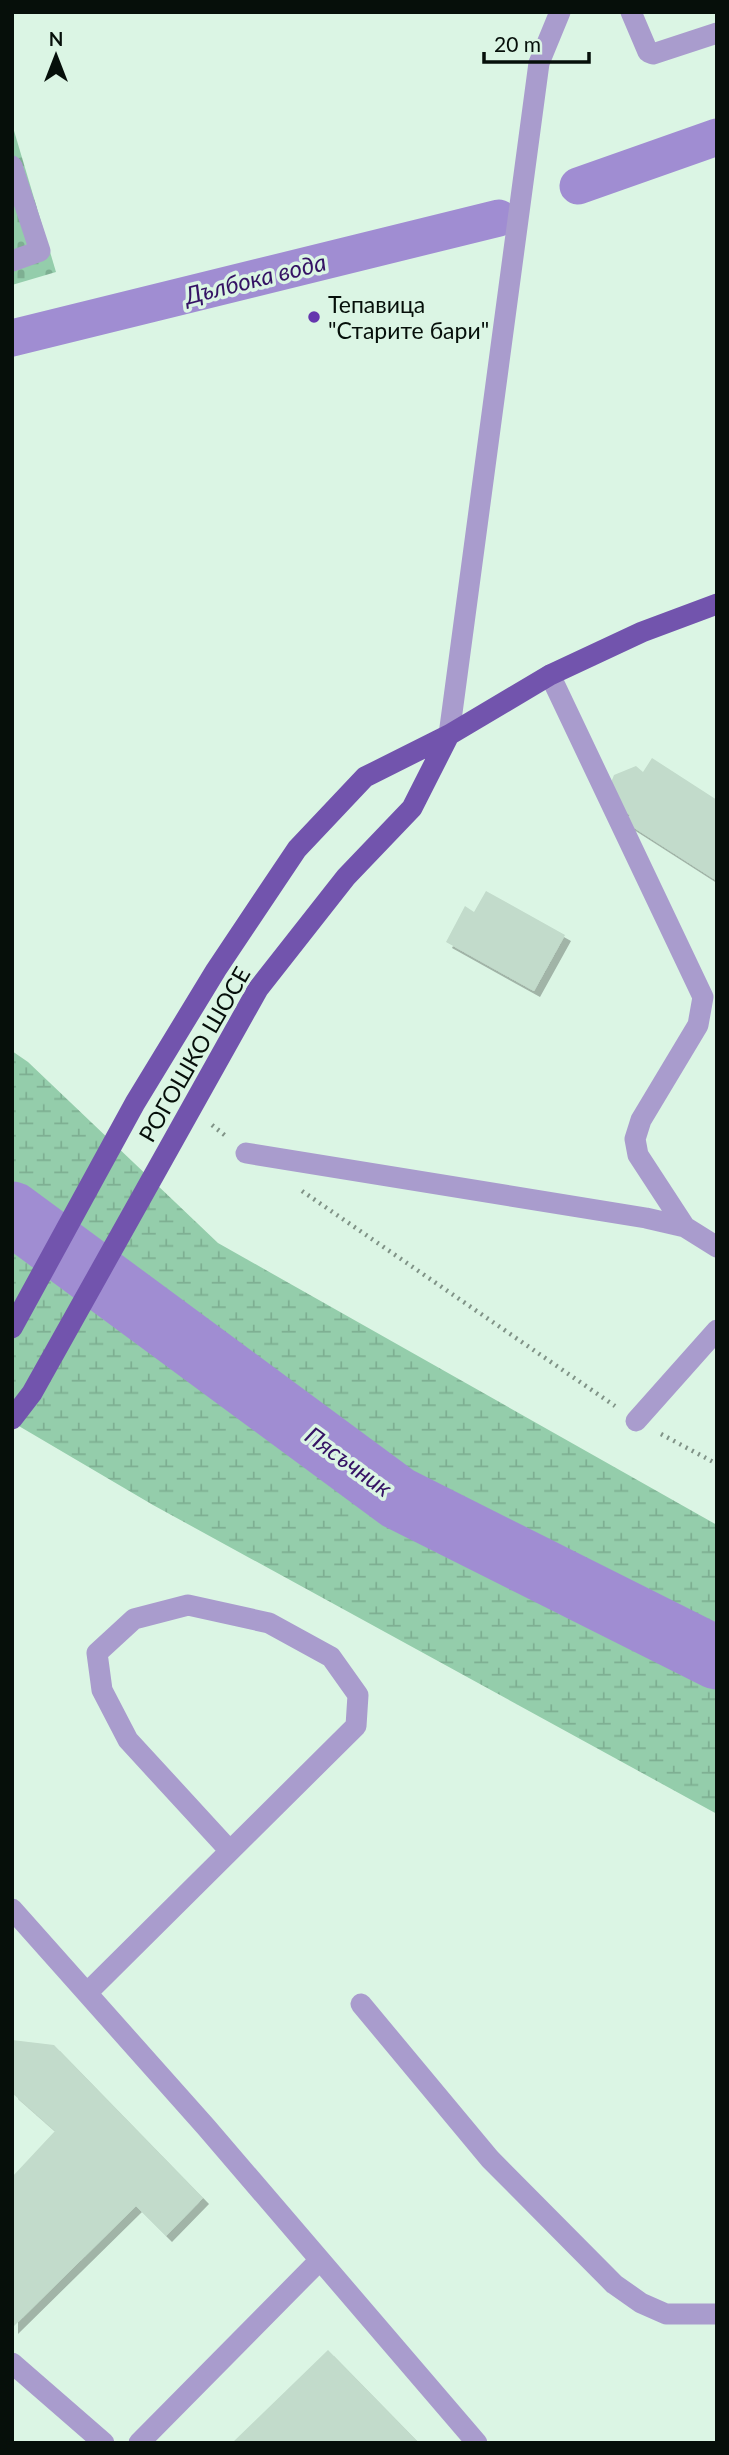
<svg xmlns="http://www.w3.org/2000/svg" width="729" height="2455" viewBox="0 0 729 2455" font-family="Lato,sans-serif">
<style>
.wetland{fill:url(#wetland-marsh)}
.cemetery{fill:url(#cemetery-stones)}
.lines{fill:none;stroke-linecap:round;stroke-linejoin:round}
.canal{stroke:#a08dd2;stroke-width:37}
.river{stroke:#a08dd2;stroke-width:63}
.building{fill:#c2dbcb;filter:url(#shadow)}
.path{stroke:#809387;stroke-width:4.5;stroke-dasharray:2 5;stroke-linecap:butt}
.minor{stroke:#a99ccd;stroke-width:21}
.major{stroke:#7254ad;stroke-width:21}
.poi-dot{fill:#6537ae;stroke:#dbf5e4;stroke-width:2.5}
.labels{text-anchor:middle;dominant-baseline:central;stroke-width:7;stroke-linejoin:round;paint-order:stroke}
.poi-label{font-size:23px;fill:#060f0a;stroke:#dbf5e4;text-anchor:start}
.street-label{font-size:23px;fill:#060f0a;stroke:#dbf5e4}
.water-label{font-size:24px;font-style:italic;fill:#351364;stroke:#dbf5e4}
</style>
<defs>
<pattern id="wetland-marsh" width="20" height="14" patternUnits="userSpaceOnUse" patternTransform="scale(1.75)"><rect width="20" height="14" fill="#94cdab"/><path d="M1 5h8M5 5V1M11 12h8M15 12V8" fill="none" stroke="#7eaf92"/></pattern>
<pattern id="cemetery-stones" width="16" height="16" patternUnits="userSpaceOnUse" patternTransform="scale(1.75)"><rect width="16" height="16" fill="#94cdab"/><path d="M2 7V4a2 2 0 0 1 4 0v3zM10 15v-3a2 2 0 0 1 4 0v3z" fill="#7eaf92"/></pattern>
<filter id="shadow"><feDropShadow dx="6" dy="6" stdDeviation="0" flood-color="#0004"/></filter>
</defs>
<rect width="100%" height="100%" fill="#dbf5e4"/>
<path class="wetland" d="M12 1051 28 1062 218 1243 717 1525V1814L153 1505 12 1422Z"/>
<path class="cemetery" d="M12 124 56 272 12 285Z"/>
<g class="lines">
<path class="canal" d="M578 186 717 137
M12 338 499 218"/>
<path class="river" d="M12 1213 398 1498 717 1658"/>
</g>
<path class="building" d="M652 758 717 800V881L625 822 630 815 620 809 610 785 614 775 636 766 643 772Z
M486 891 565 935 534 991 446 942 465 906 474 912Z
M12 2040 54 2045 203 2198 166 2236 136 2206 12 2328V2177L55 2131 12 2093Z
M328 2350 419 2443H232Z"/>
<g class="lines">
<path class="path" d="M212 1125 227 1137
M302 1191 615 1406
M661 1434 717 1464"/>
<path class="minor" d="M631 12 648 52 653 54 717 33
M12 166 40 251 12 261
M550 675 703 997 698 1025 641 1120 635 1139 638 1155 685 1227
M449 735 539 63 560 12
M246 1153 646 1218 685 1227 717 1247
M636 1421 717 1330
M12 1909 206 2127 477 2443
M87 1993 356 1726 358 1695 331 1657 269 1623 188 1605 134 1619 97 1653 102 1690 128 1740 230 1851
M361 2004 490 2159 614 2284 641 2303 666 2314H717
M12 2363 104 2443
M139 2443 319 2261"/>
<path class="major" d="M12 1328 135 1103 216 970 297 849 365 777 449 735 550 675 642 632 717 604
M12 1419 32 1393 258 989 346 877 412 808 449 735"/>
</g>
<circle class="poi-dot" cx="314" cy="317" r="7"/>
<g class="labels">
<g class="poi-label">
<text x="328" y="304">Тепавица<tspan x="328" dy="26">"Старите бари"</tspan></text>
</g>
<g class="street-label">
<text transform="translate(194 1054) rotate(-60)">РОГОШКО ШОСЕ</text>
</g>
<g class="water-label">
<text transform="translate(255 278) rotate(-14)">Дълбока вода</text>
<text transform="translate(349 1461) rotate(36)">Пясъчник</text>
</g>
</g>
<rect width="729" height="2455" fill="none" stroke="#060f0a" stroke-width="28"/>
<g transform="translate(56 56)" stroke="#dbf5e4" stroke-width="5" paint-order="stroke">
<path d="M0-5L12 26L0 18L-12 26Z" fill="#060f0a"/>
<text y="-10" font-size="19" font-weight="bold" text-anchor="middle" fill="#060f0a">N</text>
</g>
<path d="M484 52v10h105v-10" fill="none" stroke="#060f0a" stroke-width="3.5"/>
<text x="494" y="52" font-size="21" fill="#060f0a" stroke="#dbf5e4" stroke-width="5" paint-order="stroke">20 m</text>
</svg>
